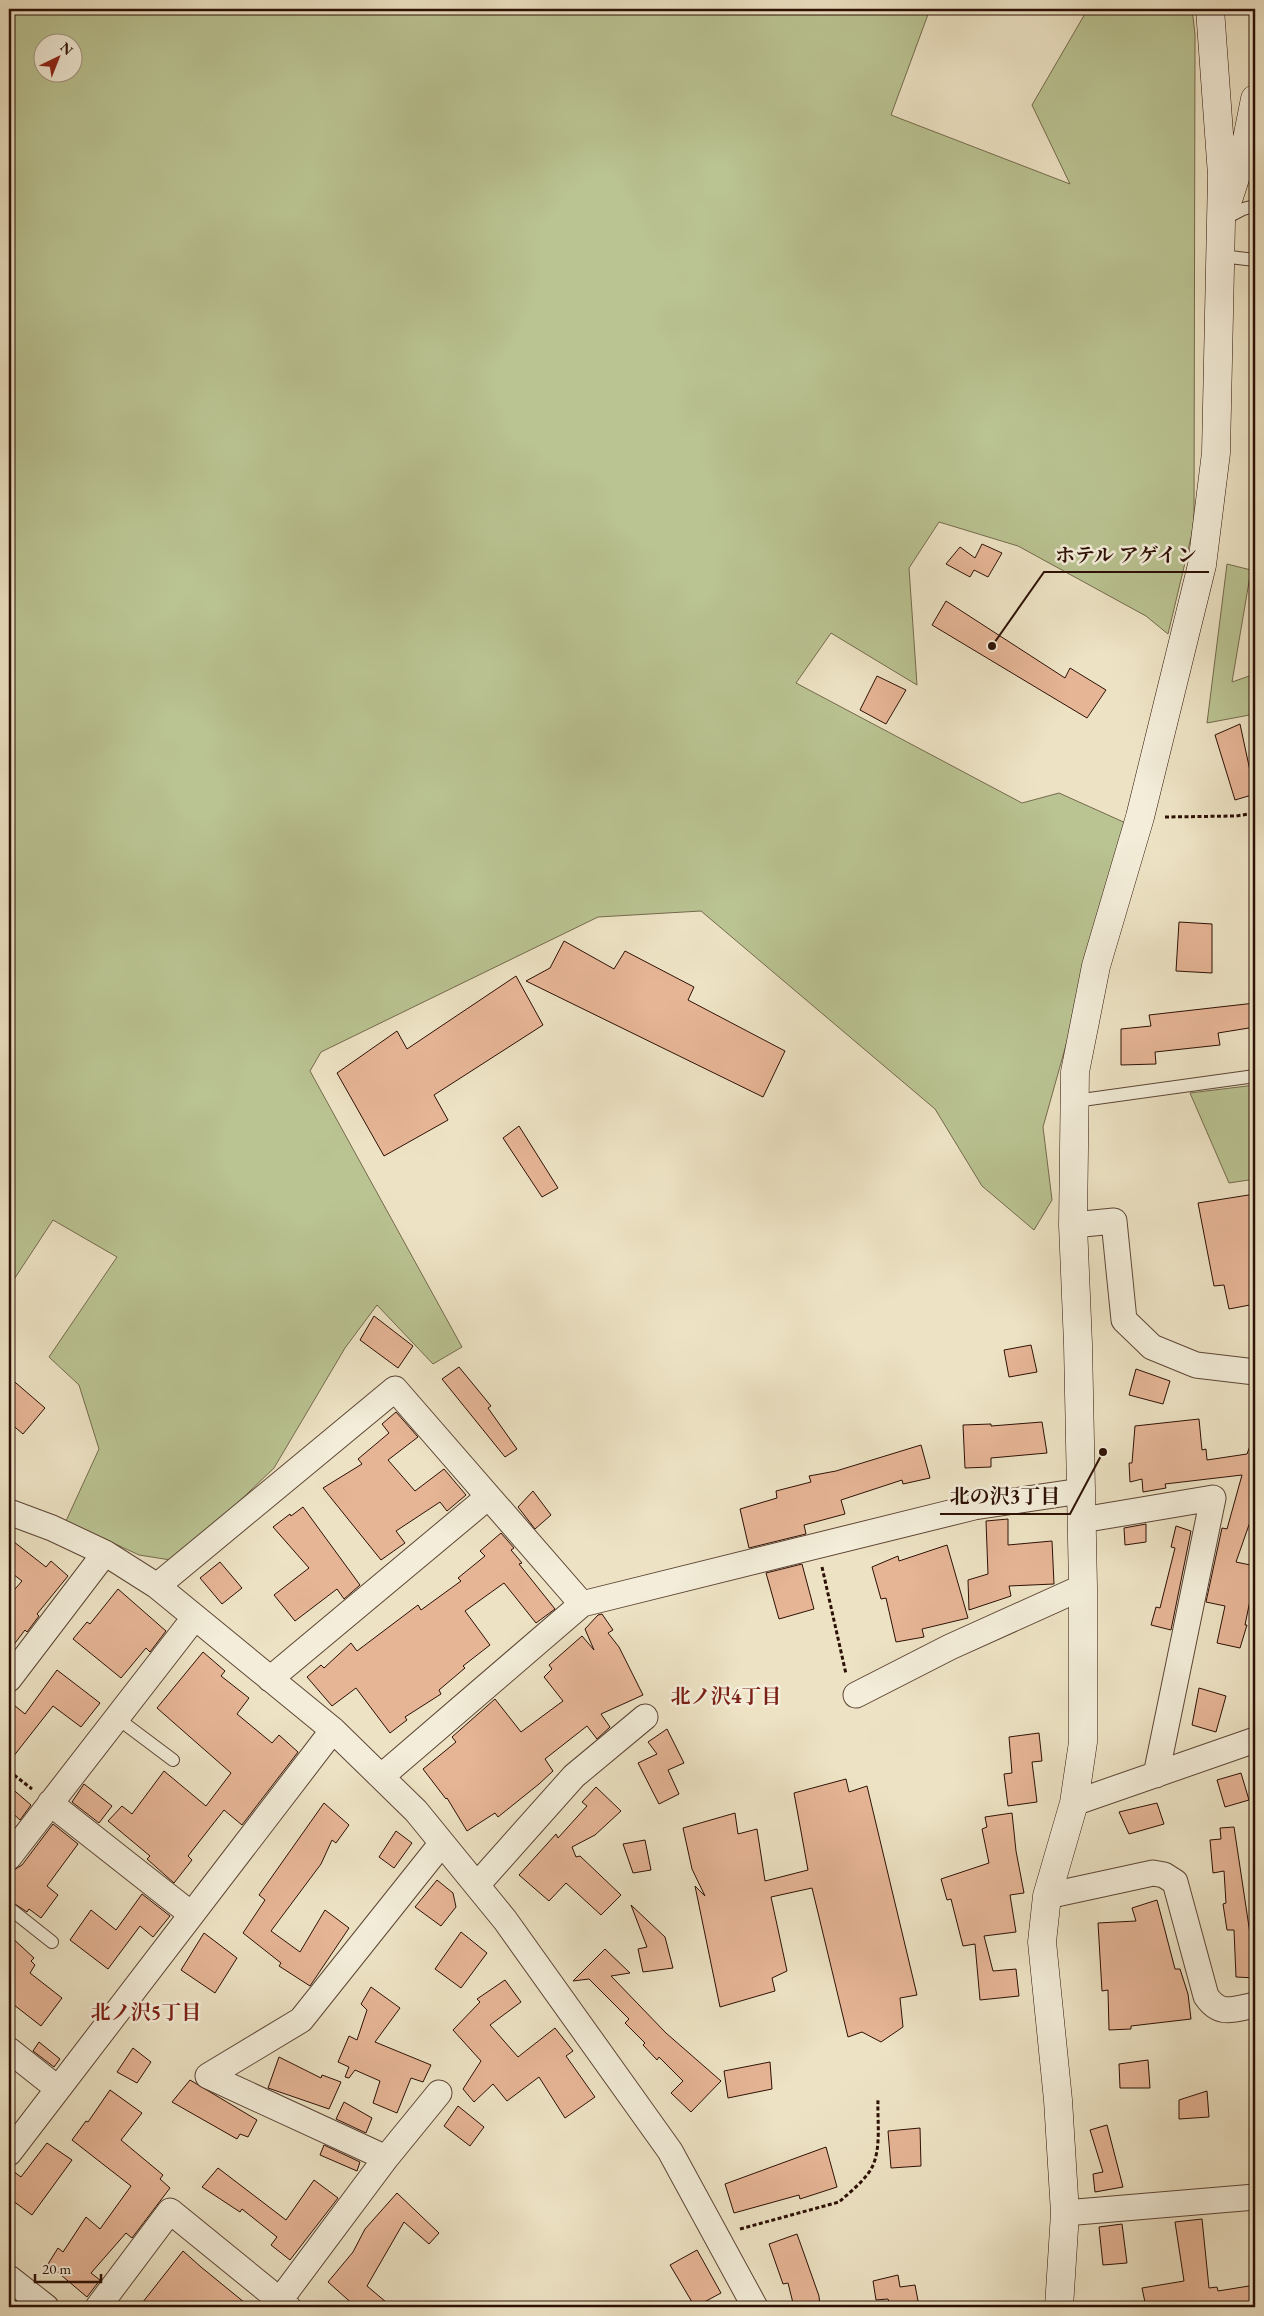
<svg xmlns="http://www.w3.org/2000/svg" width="1264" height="2316" viewBox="0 0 1264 2316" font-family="'EB Garamond','Noto Serif JP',serif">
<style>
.green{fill:#bac392;stroke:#746a4c;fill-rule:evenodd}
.building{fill:#e6b596;stroke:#2d1005}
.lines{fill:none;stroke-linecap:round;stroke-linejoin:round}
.lane-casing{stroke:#5d4535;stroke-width:14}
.street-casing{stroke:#5d4535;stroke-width:27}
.secondary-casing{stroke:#2d1005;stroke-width:29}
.path{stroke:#2d1005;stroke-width:3;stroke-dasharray:4 2.5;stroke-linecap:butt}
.lane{stroke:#f3edd9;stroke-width:12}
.street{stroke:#f3edd9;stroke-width:25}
.secondary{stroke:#f3edd9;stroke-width:28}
.labels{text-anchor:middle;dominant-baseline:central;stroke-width:5;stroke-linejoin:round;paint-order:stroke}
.neighbourhood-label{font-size:20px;font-weight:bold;fill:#7a1f14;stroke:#f3edd9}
.leader{fill:none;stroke:#2d1005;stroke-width:2}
.callout-dot{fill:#2d1005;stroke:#f3edd9;stroke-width:2}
.callout-label{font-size:20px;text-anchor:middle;font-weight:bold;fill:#2d1005;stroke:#f3edd9;stroke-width:5;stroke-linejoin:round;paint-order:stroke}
</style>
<rect width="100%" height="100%" fill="#ede3c4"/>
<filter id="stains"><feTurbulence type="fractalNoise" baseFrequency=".004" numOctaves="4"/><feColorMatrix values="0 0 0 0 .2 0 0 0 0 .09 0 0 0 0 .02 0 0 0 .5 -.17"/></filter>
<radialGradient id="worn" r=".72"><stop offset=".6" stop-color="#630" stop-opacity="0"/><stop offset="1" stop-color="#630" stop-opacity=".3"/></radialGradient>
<path class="green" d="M9 9H930L891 115 1070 184 1032 105 1086 12 1090 9H1192L1195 34 1194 525 1168 634 1146 616 1018 546 939 522 909 568 917 685 831 633 796 683 1022 803 1059 793 1128 824 1043 1127 1052 1200 1034 1230 982 1186 935 1109 701 911 598 917 321 1052 310 1071 462 1347 433 1364 377 1305 345 1348 274 1468 177 1561 139 1555 66 1521 99 1449 79 1385 49 1357 117 1257 53 1220 9 1287ZM42 42H72V72H42Z
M1227 564 1251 570 1232 682 1255 674V714L1207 723Z
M1255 1085V1179L1229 1183 1190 1093Z"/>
<path class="building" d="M982 544 1002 553 988 577 974 570 970 577 946 564 960 547 975 558Z
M946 601 1065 678 1070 668 1106 690 1087 718 932 625Z
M877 676 906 690 886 724 860 710Z
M1240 724 1255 794 1235 800 1215 735Z
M1179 922 1212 924V973L1176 971Z
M564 941 614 969 625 951 694 987 688 1000 785 1051 763 1097 526 981 550 968Z
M516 976 543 1025 434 1095 448 1120 384 1156 337 1073 397 1031 407 1049Z
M1255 1003V1027L1218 1033 1220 1045 1155 1052 1156 1064 1121 1065V1029L1151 1026 1149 1015Z
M519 1126 558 1188 542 1197 503 1138Z
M1255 1194V1304L1229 1309 1224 1285 1214 1286 1198 1203Z
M374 1316 413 1346 398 1368 360 1340Z
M1031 1345 1037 1372 1009 1377 1004 1350Z
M459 1367 491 1406 488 1408 517 1449 505 1457 442 1379Z
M1136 1369 1170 1381 1163 1404 1129 1395Z
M9 1377 45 1408 23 1434 9 1422Z
M396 1412 418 1437 388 1460 415 1491 444 1469 466 1495 447 1511 440 1502 396 1531 405 1543 381 1560 323 1488 362 1464 358 1459 389 1433 382 1424Z
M1199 1419 1202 1450 1206 1449 1207 1460 1247 1454 1250 1446 1255 1447V1523L1250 1522 1236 1562 1255 1566V1576L1245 1625H1247L1240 1648 1217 1643 1225 1606 1206 1602 1222 1528 1227 1529 1242 1475 1165 1484 1166 1488 1143 1492 1142 1479 1130 1482 1129 1463H1132L1135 1426Z
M1042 1422 1047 1453 991 1458V1467L965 1468 963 1425 991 1424V1426Z
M921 1445 930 1478 903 1484 902 1480 841 1500 845 1514 804 1525 806 1534 749 1548 740 1509 777 1498 776 1491 811 1482 809 1476 836 1471Z
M533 1491 551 1515 535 1529 518 1507Z
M303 1507 360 1585 344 1599 337 1589 295 1621 274 1595 309 1568 273 1527 290 1514 291 1516Z
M1008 1519V1545L1052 1541 1054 1584 1009 1586 1011 1596 969 1610 968 1580 988 1574 986 1521Z
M1146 1524V1542L1125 1545 1124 1528Z
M1176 1526 1191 1531 1171 1630 1151 1625 1156 1607 1160 1608 1175 1548 1171 1547Z
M501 1533 514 1548 511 1550 522 1563 519 1564 555 1609 536 1623 504 1583 465 1611 490 1645 463 1666 465 1668 439 1690 441 1694 405 1717 407 1720 390 1733 356 1688 332 1706 307 1677 321 1665 324 1668 351 1643 357 1651 418 1605 421 1610 461 1581 458 1578 485 1556 480 1551Z
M9 1538 46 1567 51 1561 68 1576 37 1614 39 1616 27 1632 25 1630 9 1651V1596L22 1581 9 1571Z
M947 1545 968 1618 922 1629 924 1637 896 1642 886 1598 881 1599 872 1567 898 1556 899 1561Z
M220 1562 242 1588 222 1604 200 1578Z
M802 1564 814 1609 779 1619 766 1573Z
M118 1589 166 1631 150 1652 146 1648 121 1678 73 1639 87 1622 90 1624Z
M602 1614 613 1630 608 1633 619 1647 643 1695 601 1714 610 1727 597 1739 587 1726 545 1759 553 1771 539 1784 498 1817 495 1813 467 1831 447 1798 446 1799 423 1769 456 1742 452 1737 495 1699 521 1732 563 1701 544 1677 552 1669 549 1665 582 1636 594 1650 585 1629 598 1615Z
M203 1652 225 1671 221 1676 249 1698 237 1714 272 1743 279 1735 298 1752 242 1825 224 1810 188 1856 192 1860 174 1883 147 1859 150 1856 108 1821 122 1806 132 1814 164 1771 206 1806 231 1773 157 1708Z
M57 1670 100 1703 81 1727 53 1706 9 1762V1701L25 1714Z
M1199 1688 1226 1696 1216 1732 1192 1725Z
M667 1729 684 1763 668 1770 679 1794 659 1804 638 1763 657 1754 648 1742Z
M1039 1733 1042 1761 1032 1762 1037 1802 1008 1806 1004 1774 1012 1773 1009 1737Z
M1241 1773 1249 1800 1225 1807 1217 1780Z
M846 1779 849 1792 867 1786 917 1995 900 1998 903 2027 881 2042 862 2032 848 2037 812 1888 771 1897 787 1971 772 1978 775 1991 720 2007 695 1886 705 1896 692 1869 683 1828 735 1813 738 1834 757 1829 765 1881 808 1870 794 1793Z
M84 1784 112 1806 99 1823 72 1802Z
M9 1786 31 1805 20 1820 9 1810Z
M596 1787 621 1811 595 1835 572 1847 576 1857 580 1856 621 1895 601 1915 566 1883 549 1901 519 1875 556 1834 558 1838 587 1806 582 1802Z
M324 1803 349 1825 336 1843 332 1840 321 1864 271 1931 300 1952 325 1910 349 1928 310 1986 279 1966 281 1963 243 1933 265 1900 259 1895Z
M1157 1803 1164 1824 1129 1834 1119 1812Z
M1012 1813 1016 1851 1024 1893 1010 1895 1016 1932 984 1936 993 1971 1016 1969 1019 1996 980 2000 975 1944 963 1946 951 1899 947 1900 941 1879 989 1863 982 1829 987 1827 985 1817Z
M53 1824 78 1844 47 1886 58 1895 41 1918 29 1909 27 1912 9 1900V1873L22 1865Z
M1234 1827 1252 1947H1254L1255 1978 1236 1977 1234 1930H1227L1223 1904 1226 1903 1224 1871 1213 1873 1210 1840 1221 1839 1220 1828Z
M396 1831 412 1843 394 1868 379 1857Z
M645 1840 651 1870 633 1873 623 1844Z
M437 1880 453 1893 456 1907 441 1926 415 1907Z
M142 1894 170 1916 153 1937 140 1926 108 1969 70 1940 91 1910 116 1930Z
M1157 1900 1175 1969H1180L1188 1994 1191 2019 1131 2026V2029L1109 2030 1108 1990 1102 1991 1098 1923 1136 1921 1132 1908Z
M631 1905 665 1937 673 1968 643 1972 638 1949 647 1947Z
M461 1932 487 1953 461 1988 435 1969Z
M204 1933 237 1958 215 1993 181 1970Z
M9 1935 34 1958 31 1961 35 1965 30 1973 62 1998 41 2026 9 2001Z
M605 1949 630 1973 611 1976 666 2033 721 2081 691 2112 671 2093 683 2081 659 2057 657 2060 643 2045 645 2043 625 2023 629 2019 589 1979 573 1981Z
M505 1980 521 2002 490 2025 518 2057 555 2028 573 2051 566 2056 595 2097 565 2118 539 2077 507 2101 493 2084 474 2102 463 2089 481 2061 453 2030 480 2002 477 1999Z
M371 1987 400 2008 375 2042 431 2065 423 2082 411 2078 397 2113 373 2103 380 2081 355 2070 349 2078 345 2077 349 2067 338 2062 349 2036 357 2040 367 2010 361 2004Z
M39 2042 60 2059 54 2067 33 2051Z
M133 2048 151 2062 137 2083 117 2072Z
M279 2057 321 2078 322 2075 341 2082 329 2109 268 2088Z
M1148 2060 1150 2088H1120L1119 2064Z
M770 2062 772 2089 728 2098 724 2071Z
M190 2080 257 2120 248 2137 240 2134 237 2139 172 2102Z
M110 2090 142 2113 121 2140 163 2175 160 2179 170 2188 132 2238 126 2233 91 2273 100 2280 87 2297 48 2264 58 2248 63 2252 86 2217 100 2229 131 2186 72 2140 86 2121 88 2122Z
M1207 2091 1209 2117 1179 2119V2100Z
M344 2102 372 2118 366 2133 336 2119Z
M458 2106 484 2127 470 2146 444 2126Z
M1107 2125 1123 2187 1095 2192 1093 2174 1103 2172 1090 2130Z
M920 2128 921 2166 891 2168 888 2131Z
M47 2143 72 2160 32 2215 9 2198V2168L21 2177Z
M324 2145 360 2162 357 2171 320 2155Z
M826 2147 837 2187 800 2199 799 2195 734 2213 725 2184Z
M218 2168 286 2220 314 2180 338 2198 290 2260 271 2245 277 2237 242 2209 240 2212 202 2187Z
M397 2193 439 2233 429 2244 404 2222 367 2286 392 2307H356L328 2282 353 2252 365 2229Z
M1202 2219 1209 2288 1217 2287 1218 2291 1255 2285V2307H1146L1142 2288 1184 2281 1175 2222Z
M1122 2224 1127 2263 1103 2265 1099 2227Z
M797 2234 819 2296 820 2307H794L788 2283 783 2284 769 2244Z
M697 2250 721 2293 695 2307 670 2265Z
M183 2251 201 2267 250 2307H139Z
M898 2275 900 2287 915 2285 919 2306 891 2307 888 2299 876 2300 873 2281Z"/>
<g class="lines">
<defs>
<path id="lane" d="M1222 220 1243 209 1255 206
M1221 256 1255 260
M1075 1101 1255 1076
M117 1718 173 1760
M9 1908 52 1942"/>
<path id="street" d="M1073 1225 1114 1221 1124 1320 1152 1347 1196 1365 1255 1372
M9 1512 52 1528 105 1553 157 1586 333 1730 416 1811 505 1920 670 2151 755 2307
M1082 1520 1213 1498 1156 1775
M157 1586 395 1389 582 1604
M9 1679 105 1553
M270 1679 488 1497
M856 1695 950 1647 1083 1587
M382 1776 582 1604 974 1507 1081 1491
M50 1803 191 1914
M1074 1803 1255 1740
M9 1857 195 1617
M477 1885 574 1776 645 1717
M1047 1896 1153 1873 1164 1875 1175 1882 1206 1996C1220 2017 1234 2009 1255 2005
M9 2050 57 2088
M9 2153 333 1730
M386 2158 208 2076 301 2020 442 1843
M1065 2213 1255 2197
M9 2278 46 2307
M280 2300 386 2158 439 2093
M98 2307 170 2211 288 2307"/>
<path id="secondary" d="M1229 197 1246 144 1255 99
M1059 2307 1065 2213 1058 2100 1042 1942 1047 1896 1074 1803 1083 1742V1587L1078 1344 1073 1225 1075 1072 1096 966 1140 817 1202 565 1216 453 1222 175 1210 9"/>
</defs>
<use href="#lane" class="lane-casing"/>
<use href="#street" class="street-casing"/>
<use href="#secondary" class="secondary-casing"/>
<path class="path" d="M1165 817 1236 816 1255 813
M822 1567 846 1674
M9 1771 32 1789
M740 2229 839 2202C848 2194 859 2185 867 2175 883 2156 877 2123 878 2100"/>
<use href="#lane" class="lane"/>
<use href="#street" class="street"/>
<use href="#secondary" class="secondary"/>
</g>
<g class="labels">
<g class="neighbourhood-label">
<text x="726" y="1696">北ノ沢4丁目</text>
<text x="146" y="2012">北ノ沢5丁目</text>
</g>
</g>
<path class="leader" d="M992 646L1044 572H1209M1103 1452L1070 1514H940"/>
<g class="callout-dot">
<circle cx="992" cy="646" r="5"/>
<circle cx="1103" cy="1452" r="5"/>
</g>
<g class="callout-label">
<text x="1126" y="562">ホテル アゲイン</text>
<text x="1005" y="1503">北の沢3丁目</text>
</g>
<rect width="1264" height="2316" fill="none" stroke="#ede3c4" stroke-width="30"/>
<rect x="10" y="10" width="1244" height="2296" fill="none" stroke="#2d1005" stroke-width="2.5"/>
<rect x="15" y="15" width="1234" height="2286" fill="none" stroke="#2d1005"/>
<g transform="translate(58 58) rotate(43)"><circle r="24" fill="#f3edd9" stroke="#a49584"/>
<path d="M0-4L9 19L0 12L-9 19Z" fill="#8f2418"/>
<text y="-8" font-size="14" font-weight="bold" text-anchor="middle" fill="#2d1005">N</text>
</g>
<path d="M35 2274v8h66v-8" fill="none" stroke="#2d1005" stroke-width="2.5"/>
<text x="42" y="2274" font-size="15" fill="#2d1005" stroke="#f3edd9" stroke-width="4" paint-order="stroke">20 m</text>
<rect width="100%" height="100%" filter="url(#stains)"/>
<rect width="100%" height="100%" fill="url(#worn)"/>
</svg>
